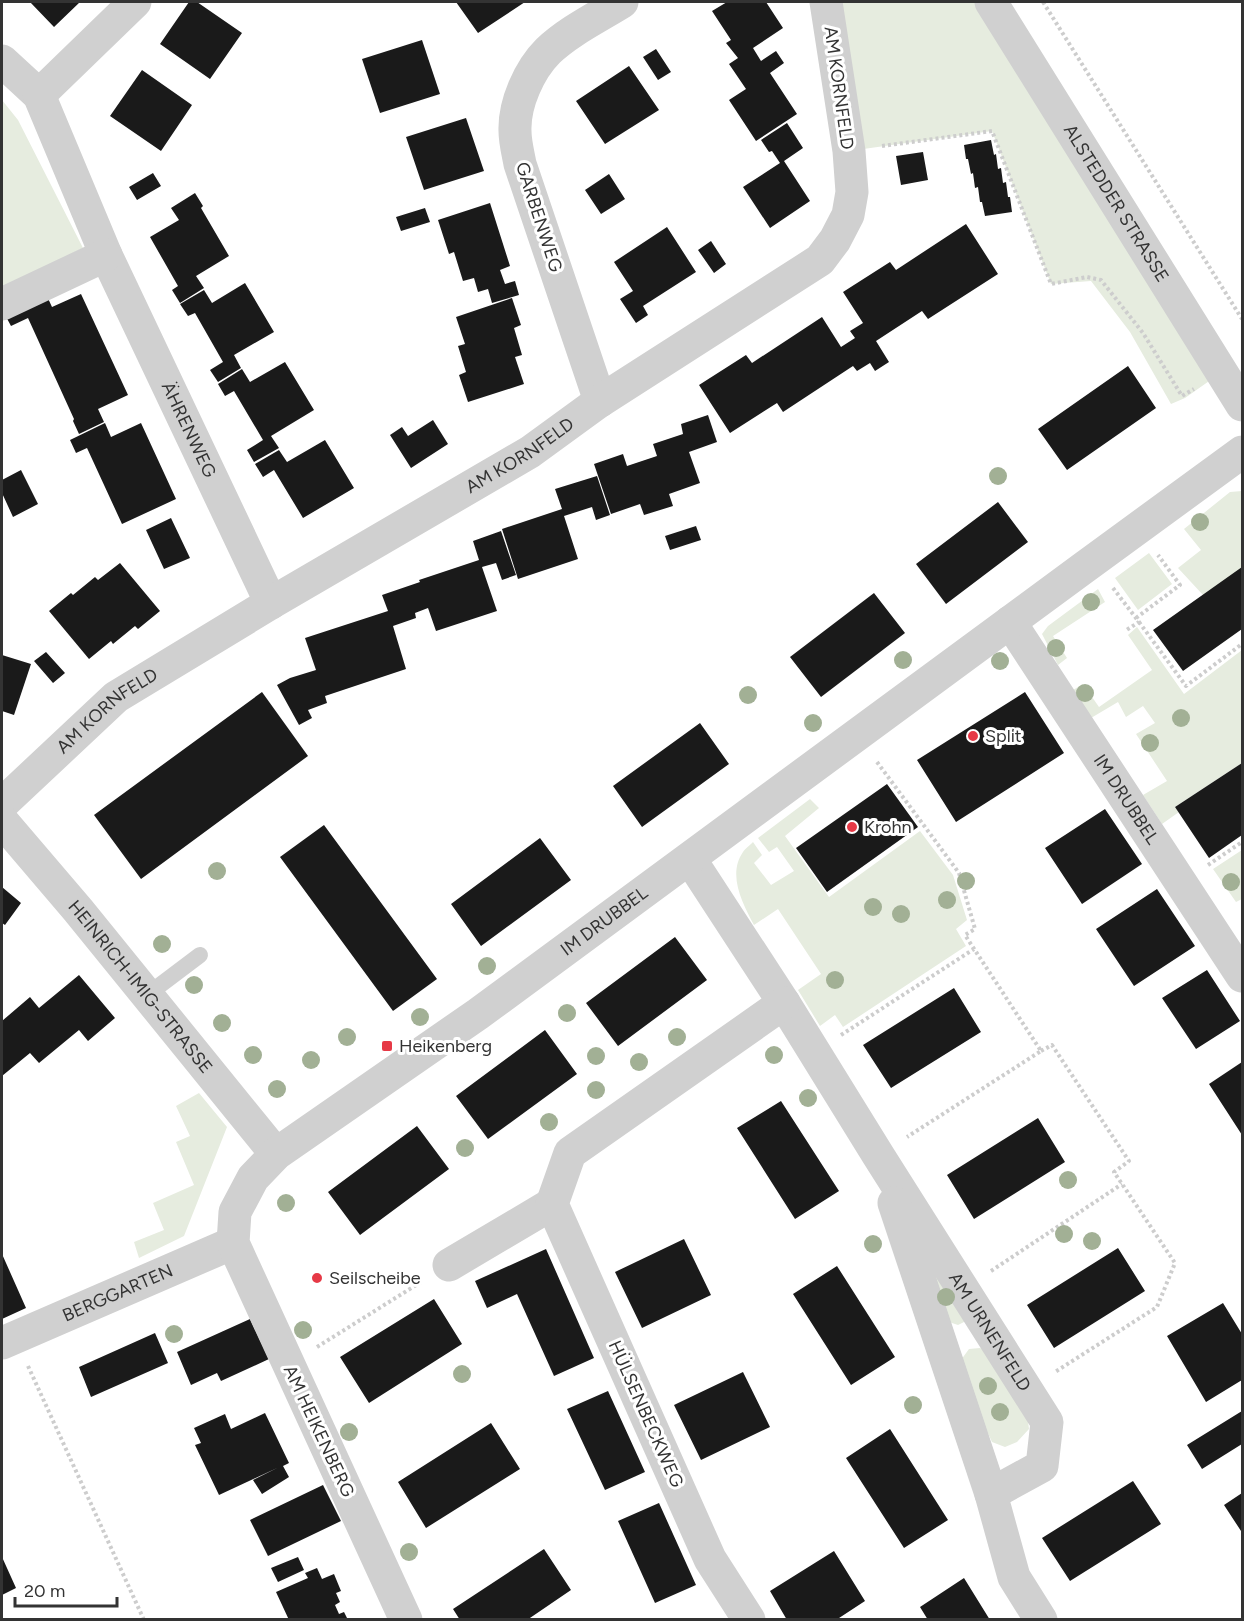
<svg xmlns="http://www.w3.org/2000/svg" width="1244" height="1621" viewBox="0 0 1244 1621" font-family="Figtree,sans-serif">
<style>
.green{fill:#e6ecdf}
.building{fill:#1a1a1a}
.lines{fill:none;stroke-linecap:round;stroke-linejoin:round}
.path{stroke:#cdcdcd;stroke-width:4;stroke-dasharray:3 3;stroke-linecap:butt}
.service{stroke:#d0d0d0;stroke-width:16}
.minor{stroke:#d0d0d0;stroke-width:33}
.tertiary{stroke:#d0d0d0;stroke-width:33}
.tree{fill:#a2b095}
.poi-dot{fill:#e63946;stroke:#fff;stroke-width:2}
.labels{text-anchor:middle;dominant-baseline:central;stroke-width:6;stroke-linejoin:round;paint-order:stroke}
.street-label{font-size:18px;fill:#333;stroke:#fff}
.poi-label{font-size:18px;fill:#333;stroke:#fff;text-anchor:start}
</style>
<rect width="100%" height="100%" fill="#fff"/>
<path class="green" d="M826 2H991L1222 372 1185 398 1171 404 1130 332 1091 281 1051 284 992 131 849 151Z
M2 100 18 120 83 248 2 288Z
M1242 491V568L1203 595 1178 568 1201 550 1184 529 1230 492Z
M1149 553 1172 584 1138 610 1115 578Z
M1098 589 1105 602 1053 636 1067 658 1058 665 1042 634 1048 626Z
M1137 627 1184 694 1242 650V763L1175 807 1179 812 1162 824 1143 795 1167 781 1136 734 1155 723 1143 706 1126 717 1118 702 1091 718 1073 690 1083 684 1099 707 1152 670 1128 635Z
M810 799 819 808 785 836 829 897 920 831 953 875 967 920 956 929 966 946 843 1027 835 1015 820 1026 798 990 821 974 778 909 754 925C743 904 727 875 743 852 745 849 750 845 753 842L762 855 754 863 771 885 794 871 777 847 769 852 758 838Z
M1242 850V899L1236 902 1213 869Z
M199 1093 227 1127 184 1236 139 1258 134 1242 164 1230 153 1203 194 1185 176 1142 190 1136 176 1106Z
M933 1266 964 1310V1322L958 1325 949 1322 939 1299Z
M980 1348 989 1352 1027 1413 1029 1429 1017 1442 1005 1447 992 1442 961 1375V1360L969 1349Z"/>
<path class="building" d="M30 2H80L54 27Z
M189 2H197L242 33 210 79 160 44Z
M456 2H525L478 33Z
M727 2H766L783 28 753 48 761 61 776 51 784 63 770 73 797 114 756 141 729 100 746 89 729 64 738 58 726 43 731 40 712 11Z
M422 40 440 94 380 113 362 59Z
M656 49 671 72 658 80 643 57Z
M629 66 659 110 605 144 576 101Z
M142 70 192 105 161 151 110 116Z
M466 118 484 171 424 190 406 137Z
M787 123 803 148 784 161 810 201 770 228 743 187 780 163 772 151 769 152 761 140Z
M991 140 994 155 996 154 998 169 1001 168 1003 183 1006 182 1008 197H1010L1012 212 985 216 982 202H980L978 187 975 188 973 173 971 174 968 159H966L964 145Z
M923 152 928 180 901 185 896 156Z
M153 173 161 186 137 200 129 187Z
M609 174 625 199 601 214 585 190Z
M195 193 203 206 201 208 229 256 196 276 204 288 180 303 172 290 178 286 150 237 179 220 171 208Z
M490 203 510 266 500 270 505 284 515 281 519 295 492 303 488 289 478 292 474 278 463 281 454 252 449 254 438 220Z
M425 208 430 222 401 231 396 217Z
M966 224 998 274 928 319 922 311 876 341 889 362 875 371 870 363 857 371 853 366 783 412 777 403 730 433 699 385 746 355 752 363 822 317 841 347 855 338 850 331 863 323 843 292 890 262 896 270Z
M667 227 696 272 643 306 648 315 636 323 620 299 633 291 614 262Z
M711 241 726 264 714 273 698 250Z
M245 283 274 332 234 355 241 368 218 382 210 370 223 362 195 313 188 316 180 304 204 290 212 303Z
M46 294 52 307 81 294 128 395 98 409 104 422 79 434 73 421 74 419 28 318 11 326 4 313Z
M512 298 521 325 514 328 522 355 515 357 524 384 468 402 459 375 466 372 458 346 465 344 456 317Z
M285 362 314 410 271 436 279 448 254 462 247 450 263 440 234 391 225 396 218 384 242 369 250 382Z
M1128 366 1156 408 1067 470 1038 429Z
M708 415 717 442 689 452 700 483 669 494 673 506 644 515 640 504 611 514 594 464 623 454 627 466 657 456 653 444 683 434 681 424Z
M433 420 448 444 411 468 390 435 402 427 408 436Z
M105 423 111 437 141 423 176 499 122 524 87 448 76 453 70 440Z
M325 440 354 488 303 518 274 470 263 477 255 464 279 450 287 462Z
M21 470 38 504 13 517 2 493V480Z
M597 476 610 515 596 520 592 507 564 516 578 559 518 579 502 529 562 509 555 489Z
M998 502 1028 542 946 604 916 564Z
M171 518 190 558 164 569 146 530Z
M696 526 701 540 670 550 665 536Z
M501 531 516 575 502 580 496 563 482 567 497 611 436 631 428 608 415 613 416 618 393 626 406 669 325 696 327 703 308 710 312 718 299 725 277 685 290 678 316 670 305 638 388 611 382 595 420 582 419 580 479 560 473 541Z
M120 563 160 611 138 629 135 626 113 644 111 641 89 659 49 611 71 593 73 595 95 577 98 580Z
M1242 567V629L1183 671 1153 630Z
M874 593 905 633 821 697 790 657Z
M46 652 65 673 53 683 34 661Z
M2 655 31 664 14 715 2 711Z
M262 692 308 756 141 879 94 815Z
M1025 692 1064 753 956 822 917 760Z
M700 723 729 764 642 827 613 786Z
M1242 763V835L1209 858 1175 807Z
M887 784 918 827 827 892 796 848Z
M1105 809 1142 864 1082 904 1045 848Z
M324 825 437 979 393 1011 280 857Z
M540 838 571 880 481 946 451 904Z
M2 887 21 903 5 925 2 923Z
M1157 889 1195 946 1134 986 1096 929Z
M675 937 707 980 618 1046 586 1003Z
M1207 970 1240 1021 1196 1049 1162 998Z
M79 975 115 1018 88 1041 79 1030 39 1063 30 1053 2 1076V1021L30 997 39 1008Z
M954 988 981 1032 891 1088 863 1045Z
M545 1030 577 1074 488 1139 456 1096Z
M1242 1062V1135L1209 1084Z
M781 1101 839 1191 795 1219 737 1128Z
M1038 1118 1065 1162 974 1219 947 1175Z
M417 1126 449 1169 360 1235 328 1192Z
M684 1239 711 1295 642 1328 615 1272Z
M1118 1248 1145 1291 1054 1348 1027 1305Z
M546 1249 594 1358 554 1376 517 1294 487 1308 475 1281Z
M2 1254 26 1308 2 1319Z
M837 1266 895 1357 851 1385 793 1294Z
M434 1299 462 1344 369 1403 340 1357Z
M1223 1303 1242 1334V1380L1206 1402 1167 1336Z
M250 1319 269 1359 221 1381 217 1373 191 1385 177 1352Z
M155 1333 168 1363 91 1397 79 1367Z
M743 1372 770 1427 701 1460 674 1405Z
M608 1391 645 1472 605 1490 567 1409Z
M1242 1411V1444L1202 1469 1187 1445Z
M265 1413 289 1463 283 1466 289 1477 262 1494 253 1480 277 1468 219 1495 195 1445 201 1443 194 1428 225 1414 231 1429Z
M491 1423 520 1469 426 1528 398 1482Z
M890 1429 948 1520 904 1548 846 1458Z
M1133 1481 1161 1524 1070 1581 1042 1538Z
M323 1485 341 1521 268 1556 250 1520Z
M1242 1493V1529L1241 1531 1224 1505Z
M659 1503 696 1585 655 1603 618 1521Z
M544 1549 571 1590 527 1620H460L453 1609Z
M834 1551 865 1601 836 1620H787L770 1591Z
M2 1557 16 1588 2 1595Z
M298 1557 304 1570 278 1582 271 1568Z
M317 1568 322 1579 334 1574 341 1591 336 1593 340 1602 335 1605 339 1614 344 1612 348 1620H289L276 1592 308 1578 305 1573Z
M964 1578 990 1620H928L920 1607Z"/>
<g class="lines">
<path class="path" d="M1043 2 1242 319
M882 146 992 131 1051 284 1087 277 1101 280 1143 333 1182 396 1194 389
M1113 588 1139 622 1125 631
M1136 618 1180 585 1158 555
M1139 622 1186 686 1242 644
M877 762 959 873 975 929 965 935 1041 1051 907 1137
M1208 865 1242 842
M841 1035 974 949
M1041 1051 1052 1045 1129 1161 1114 1172 1175 1263 1157 1307 1055 1372
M991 1271 1122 1184
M317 1347 421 1282
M28 1366 144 1620"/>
<path class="service" d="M147 995 200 955"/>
<g class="minor">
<path id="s1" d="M2 61 39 95 106 255 271 603"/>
<path d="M39 95 135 2"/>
<path d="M2 304 106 255"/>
<path d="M600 401 520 164C518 153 515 142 515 131 514 104 529 70 548 51 569 31 598 17 622 2"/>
<path id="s2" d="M1010 622 1242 976"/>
<path id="s3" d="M2 804 116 697 271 603 530 452 600 401 820 260 835 240 848 215 852 192 849 151 826 2"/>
<path id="s4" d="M2 821 78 910 276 1154"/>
<path id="s5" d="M690 859 784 1003 878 1155 1047 1422 1042 1466 991 1494 1014 1577 1041 1620"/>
<path d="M894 1203 991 1494"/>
<path d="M449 1265 552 1204"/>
<path id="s6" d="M2 1343 233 1243"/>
<path id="s7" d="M406 1620 233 1243 235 1212 253 1178 276 1154 478 1014 1082 569 1242 452"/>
<path d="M749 1620 710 1559 552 1204 570 1153 784 1003"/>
</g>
<path class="tertiary" id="s8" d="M991 2 1242 405"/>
</g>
<g class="tree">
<circle cx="998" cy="476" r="9"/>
<circle cx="1200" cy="522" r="9"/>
<circle cx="1091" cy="602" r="9"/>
<circle cx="1056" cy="648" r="9"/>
<circle cx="903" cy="660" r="9"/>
<circle cx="1000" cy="661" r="9"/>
<circle cx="1085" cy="693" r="9"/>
<circle cx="748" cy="695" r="9"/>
<circle cx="1181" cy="718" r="9"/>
<circle cx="813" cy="723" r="9"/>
<circle cx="1150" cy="743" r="9"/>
<circle cx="217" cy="871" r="9"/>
<circle cx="966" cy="881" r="9"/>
<circle cx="1231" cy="882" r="9"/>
<circle cx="947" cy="900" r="9"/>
<circle cx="873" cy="907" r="9"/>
<circle cx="901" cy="914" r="9"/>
<circle cx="162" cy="944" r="9"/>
<circle cx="487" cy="966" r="9"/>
<circle cx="835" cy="980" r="9"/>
<circle cx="194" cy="985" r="9"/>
<circle cx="567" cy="1013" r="9"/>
<circle cx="420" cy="1017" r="9"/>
<circle cx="222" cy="1023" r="9"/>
<circle cx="347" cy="1037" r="9"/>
<circle cx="677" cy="1037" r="9"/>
<circle cx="253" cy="1055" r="9"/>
<circle cx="774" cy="1055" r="9"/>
<circle cx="596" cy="1056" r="9"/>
<circle cx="311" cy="1060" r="9"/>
<circle cx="639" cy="1062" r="9"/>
<circle cx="277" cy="1089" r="9"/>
<circle cx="596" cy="1090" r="9"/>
<circle cx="808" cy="1098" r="9"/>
<circle cx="549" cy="1122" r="9"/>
<circle cx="465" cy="1148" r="9"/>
<circle cx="1068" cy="1180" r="9"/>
<circle cx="286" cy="1203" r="9"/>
<circle cx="1064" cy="1234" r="9"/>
<circle cx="1092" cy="1241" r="9"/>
<circle cx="873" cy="1244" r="9"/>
<circle cx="946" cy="1297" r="9"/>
<circle cx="303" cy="1330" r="9"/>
<circle cx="174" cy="1334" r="9"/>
<circle cx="462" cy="1374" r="9"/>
<circle cx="988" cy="1386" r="9"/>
<circle cx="913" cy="1405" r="9"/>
<circle cx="1000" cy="1412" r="9"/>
<circle cx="349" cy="1432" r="9"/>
<circle cx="409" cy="1552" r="9"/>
</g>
<g class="poi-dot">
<circle cx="973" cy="736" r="6"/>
<circle cx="852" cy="827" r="6"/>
<rect x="381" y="1040" width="12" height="12" rx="3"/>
<circle cx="317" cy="1278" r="6"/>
</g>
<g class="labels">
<g class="street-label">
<text transform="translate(839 88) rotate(82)">AM KORNFELD</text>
<text stroke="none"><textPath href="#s8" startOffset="237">ALSTEDDER STRASSE</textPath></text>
<text transform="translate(539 217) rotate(72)">GARBENWEG</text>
<text stroke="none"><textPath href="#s1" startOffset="417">ÄHRENWEG</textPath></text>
<text stroke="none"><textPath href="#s3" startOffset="627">AM KORNFELD</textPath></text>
<text stroke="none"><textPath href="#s3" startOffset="141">AM KORNFELD</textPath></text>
<text stroke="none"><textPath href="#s2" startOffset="212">IM DRUBBEL</textPath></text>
<text stroke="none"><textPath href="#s7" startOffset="920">IM DRUBBEL</textPath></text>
<text stroke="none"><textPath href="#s4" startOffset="216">HEINRICH-IMIG-STRASSE</textPath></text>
<text stroke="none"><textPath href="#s6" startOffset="126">BERGGARTEN</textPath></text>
<text stroke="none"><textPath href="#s5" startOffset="560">AM URNENFELD</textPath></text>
<text transform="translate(646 1414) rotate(66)">HÜLSENBECKWEG</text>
<text transform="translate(319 1431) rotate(65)">AM HEIKENBERG</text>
</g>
<g class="poi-label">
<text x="985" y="736">Split</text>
<text x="864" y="827">Krohn</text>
<text x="399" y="1046">Heikenberg</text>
<text x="329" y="1278">Seilscheibe</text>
</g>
</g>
<rect width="1244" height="1621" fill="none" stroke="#333333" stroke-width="6"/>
<path d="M15 1597v9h102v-9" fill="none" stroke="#333333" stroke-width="3"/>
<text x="24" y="1597" font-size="18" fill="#333333" stroke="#ffffff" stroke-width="4.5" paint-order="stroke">20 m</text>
</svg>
